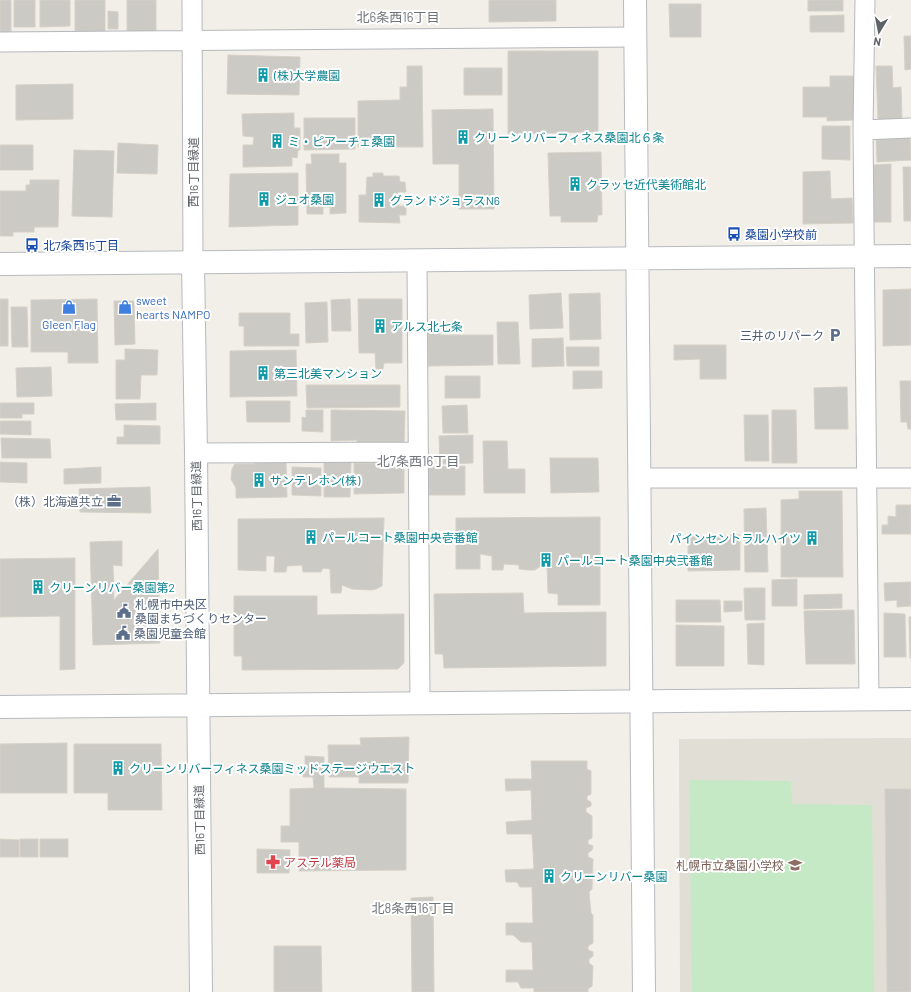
<svg xmlns="http://www.w3.org/2000/svg" width="911" height="992" viewBox="0 0 911 992" font-family="Barlow,'Noto Sans JP',sans-serif">
<style>
.education{fill:#e1ded6}
.grass{fill:#c5e8c5}
.building{fill:#cccac5;stroke:#d6d1c6}
.lines{fill:none;stroke-linecap:round;stroke-linejoin:round}
.street-casing{stroke:#b5b8bc;stroke-width:21}
.secondary-casing{stroke:#b6babf;stroke-width:24}
.street{stroke:#fff;stroke-width:19}
.secondary{stroke:#fff;stroke-width:22}
.labels{text-anchor:middle;dominant-baseline:central;stroke-width:4;stroke-linejoin:round;paint-order:stroke}
.culture-label{font-size:12px;fill:#0d838f;stroke:#fff;text-anchor:start}
.street-label{font-size:12px;fill:#5f6368;stroke:#fff}
.transit-label{font-size:12px;fill:#164399;stroke:#fff;text-anchor:start}
.shop-label{font-size:12px;fill:#366cbe;stroke:#fff;text-anchor:start}
.service-label{font-size:12px;fill:#4e5e75;stroke:#fff;text-anchor:end}
.health-label{font-size:12px;fill:#be3a42;stroke:#fff;text-anchor:start}
.education-label{font-size:12px;fill:#785e54;stroke:#fff;text-anchor:end}
.neighbourhood-label{font-size:13px;fill:#70757a;stroke:#fff}
</style>
<rect width="100%" height="100%" fill="#f1efe8"/>
<path class="education" d="M911 738V992H680L679 739Z"/>
<path class="grass" d="M689 780 791 781 792 804 872 805 874 992H692Z"/>
<path class="building" d="M0 0H11V35H0Z
M14 0H35V27H14Z
M40 0H70V26L40 27Z
M75 0H105V32H75Z
M127 0H156V32L127 31Z
M489 0H556V21L489 22Z
M808 0H843V11H808Z
M669 4H701V37H670Z
M108 11 118 12V29H108Z
M844 15V32H810V16Z
M904 36H911V69L905 70Z
M508 51H598V132L508 134Z
M228 55 300 57 299 95 227 94Z
M407 66H422L423 147H358V101L400 100V87H407Z
M876 66H892L893 88 901 87 902 119 878 120Z
M464 68H502V95H464Z
M830 76H854V120L827 121V117H803V87H830Z
M73 84V119L16 120V85Z
M493 109 494 209H459V164H433L432 110Z
M294 113V128H300V150H298L297 158 292 157V166L243 167V145H253L254 137 243 136 242 114Z
M304 118H355V149L304 150Z
M822 126H850V160L822 159Z
M910 137 911 160 877 162 876 138Z
M118 143 158 145 157 174 117 173Z
M0 145H33V170H0Z
M74 150 114 151 112 217 72 216Z
M601 152 602 215H598L597 222H561V216H550L548 153Z
M311 154H339V163H346V213L330 214V207H323V214H307L306 164H312Z
M891 164V222H873V165Z
M903 167H911V221H904Z
M830 171 831 199 852 198 853 223 803 224V172Z
M298 173V225L229 227 230 174Z
M373 173H383V176H399L400 182H405L406 192H398L399 206H406V215H399L400 223 359 222V195H366L367 177H373Z
M30 180H59L58 227H34V232H13V236H0V191H26V185H30Z
M911 289V345L883 346V290Z
M561 293 563 328 530 329 529 295Z
M600 293 601 339 570 340 569 294Z
M0 299H8V346H0Z
M97 299 98 363H68V352H31V300Z
M350 299 351 331H332L331 300Z
M358 299H402V363H384L383 369H376L375 353H359Z
M114 301H134L135 344 115 345Z
M327 302 328 342 306 343 305 303Z
M11 307H27L28 347H12Z
M239 313H290V334H299V346H244V326H239Z
M497 322H518L520 364H498Z
M428 327H440V335H493V365L428 366Z
M563 338 564 366 532 367V339Z
M674 345H726V379H700V359L674 360Z
M566 347H599V366H567Z
M125 349 158 350 157 375H141L140 399H116V360H125Z
M296 350 297 396 230 397V351Z
M51 367 52 396 17 397 16 368Z
M573 371H602V388L573 389Z
M445 376H480V398H445Z
M900 381H911V429H908L907 422H901Z
M306 385H400V407L307 408Z
M847 387 848 429H815L814 388Z
M246 401H290V422H247Z
M0 403H34V414H22V418H0Z
M156 403V420H116L115 404Z
M467 405 468 433H443L442 406Z
M306 410H323V432L302 431V417L306 418Z
M331 410 405 411 404 445 357 444V440L331 441Z
M772 410H796L797 463H772Z
M744 415H768L769 461H745Z
M0 421H31V435L0 434Z
M124 425 160 426V444H117V437H124Z
M473 435V463L440 464 439 436Z
M1 438 50 439 51 458H2Z
M483 441H507L508 469H525V493H484Z
M550 458H598L599 492 551 493Z
M255 461H286L287 497 236 498V488L231 479 232 469 235 464H255Z
M0 462 27 463V483L0 482Z
M324 462H351L350 497H324Z
M354 463H404V493L354 494Z
M465 466V495H429L428 467Z
M101 467V483L64 484V469Z
M292 467 321 468V496L292 495Z
M150 487 151 513 80 512 79 489Z
M799 491H842L843 577H781V500L799 499Z
M896 505H911V534H882V525H888V516L896 517Z
M766 508 768 572H745L744 509Z
M600 517V605H558V594L548 593 547 566 539 567 535 570H529L519 569V565L504 564 503 570H492V556L480 554V569H456V518Z
M384 518 382 586 376 589 371 590 352 589 342 585 341 593H331L330 569 323 568 321 572H303L302 565 287 566 286 572H274L275 556H266V571L238 570V519Z
M740 535V570L688 571V536Z
M122 541V566L113 565 114 600 158 549 160 643 93 645 90 542Z
M75 558V669L60 670V616L0 617V559Z
M797 579V606H772V580Z
M911 582V606L897 607V600L885 601 884 583Z
M744 588H765V620H745Z
M523 593 524 613 606 612V666L444 668 443 654H435L434 594Z
M842 594V608L804 609V595Z
M234 596H317V615L404 614V663L398 669 242 670V656H234Z
M676 600H720L721 622H676Z
M724 601H742V611L724 612Z
M854 610 855 664H806L804 611Z
M884 613 905 614 906 657H884Z
M909 617H911V658H910Z
M764 623V665L748 664 747 624Z
M676 625 724 626V666H676Z
M409 737 408 783H359V777H329L328 745H361L360 738Z
M67 743V793H0V744Z
M74 744H161L162 810H108V793H74Z
M305 756 324 757V788L406 789V870L299 871V842H281V826H290V789L314 788 313 777H303V766L305 767Z
M531 761H587V769L591 771V794L587 796V800L591 802V806L586 808V812L592 816V838L588 840V844L593 846 592 850 588 853V857L593 859 592 889 589 892 591 913 593 915V943L588 946V950L593 952V956L589 959V963L593 966 592 986 588 989V992H534V988H521L518 982H506V970H533L532 942H521L513 935H506V923H533L532 887H520L517 882H506L505 870 534 869 532 834H507L506 822 532 820 531 790 506 791 505 779H532Z
M885 789H911V992H887Z
M0 839 19 840V857H0Z
M20 839H38V857H20Z
M40 839H68V857H40Z
M257 849 290 850 289 873H257Z
M433 897 434 992H412L411 898Z
M274 946H321L322 992H274Z"/>
<g class="lines">
<defs>
<path id="street" d="M192 0 193 262
M865 0 863 130 869 699
M0 42 636 37
M863 130 911 128
M417 260 420 703
M196 453 418 452
M639 478H911"/>
<path id="secondary" d="M635 0 644 992
M193 262 196 453 201 992
M0 264 911 256
M0 707 911 699"/>
</defs>
<use href="#street" class="street-casing"/>
<use href="#secondary" class="secondary-casing"/>
<use href="#street" class="street"/>
<use href="#secondary" class="secondary"/>
</g>
<defs>
<symbol id="building-bare" viewBox="-9 -9 18 18"><path d="M-4-6H4V6H1V3H-1V6H-4ZM-2.5-4.3h1.7v1.8h-1.7ZM.8-4.3h1.7v1.8H.8ZM-2.5-1h1.7V.8h-1.7ZM.8-1h1.7V.8H.8Z" fill="#0f9aa8" stroke="#fff" stroke-width="2.5" paint-order="stroke"/></symbol>
<symbol id="bus-bare" viewBox="-9 -9 18 18"><path d="M-5-6H5V4H4V6H2V4H-2V6H-4V4H-5ZM-3.5-4V0h7V-4ZM-3.5 1.2v1.5H-2V1.2ZM2 1.2v1.5H3.5V1.2Z" fill="#1a4fb4" stroke="#fff" stroke-width="2.5" paint-order="stroke"/></symbol>
<symbol id="shop-bare" viewBox="-9 -9 18 18"><path d="M-5-2.5h2.3a2.7 3.5 0 0 1 5.4 0H5L5.5 6h-11ZM-1.5-2.5h3a1.5 2.3 0 0 0-3 0Z" fill="#3f7fe0" stroke="#fff" stroke-width="2.5" paint-order="stroke"/></symbol>
<symbol id="parking-bare" viewBox="-9 -9 18 18"><path d="M-3.5-5.5H1a3.5 3.5 0 0 1 0 7H-1V5.5H-3.5ZM-1-3.4V-.6H.8a1.4 1.4 0 0 0 0-2.8Z" fill="#5c6f8a" stroke="#fff" stroke-width="2.5" paint-order="stroke"/></symbol>
<symbol id="office-bare" viewBox="-9 -9 18 18"><path d="M-6-3h4V-5.5h4V-3h4V5H-6ZM-1-4.5V-3h2v-1.5ZM-6 0V1H6V0Z" fill="#5c6f8a" stroke="#fff" stroke-width="2.5" paint-order="stroke"/></symbol>
<symbol id="civic-bare" viewBox="-9 -9 18 18"><path d="M-.6-6.5H3V-4.5H.6V-3L4-1V1h2V6H-6V1h2V-1L-.6-3ZM-1.2 2.5V6h2.4V2.5Z" fill="#5c6f8a" stroke="#fff" stroke-width="2.5" paint-order="stroke"/></symbol>
<symbol id="pharmacy-bare" viewBox="-9 -9 18 18"><path d="M-2-6h4v4h4v4h-4v4h-4v-4h-4v-4h4Z" fill="#e0444e" stroke="#fff" stroke-width="2.5" paint-order="stroke"/></symbol>
<symbol id="school-bare" viewBox="-9 -9 18 18"><path d="M0-5L7-2L0 1L-7-2ZM-4 1L0 2.5L4 1V4Q0 6-4 4Z" fill="#8d6e63" stroke="#fff" stroke-width="2.5" paint-order="stroke"/></symbol>
</defs>
<g fill-rule="evenodd">
<use href="#building-bare" x="253" y="65" width="20" height="20"/>
<use href="#building-bare" x="453" y="127" width="20" height="20"/>
<use href="#building-bare" x="267" y="131" width="20" height="20"/>
<use href="#building-bare" x="565" y="174" width="20" height="20"/>
<use href="#building-bare" x="254" y="189" width="20" height="20"/>
<use href="#building-bare" x="369" y="190" width="20" height="20"/>
<use href="#bus-bare" x="724" y="224" width="20" height="20"/>
<use href="#bus-bare" x="22" y="235" width="20" height="20"/>
<use href="#shop-bare" x="59" y="297" width="20" height="20"/>
<use href="#shop-bare" x="115" y="297" width="20" height="20"/>
<use href="#building-bare" x="370" y="316" width="20" height="20"/>
<use href="#parking-bare" x="825" y="325" width="20" height="20"/>
<use href="#building-bare" x="253" y="363" width="20" height="20"/>
<use href="#building-bare" x="249" y="470" width="20" height="20"/>
<use href="#office-bare" x="104" y="491" width="20" height="20"/>
<use href="#building-bare" x="301" y="527" width="20" height="20"/>
<use href="#building-bare" x="802" y="528" width="20" height="20"/>
<use href="#building-bare" x="536" y="550" width="20" height="20"/>
<use href="#building-bare" x="28" y="577" width="20" height="20"/>
<use href="#civic-bare" x="114" y="601" width="20" height="20"/>
<use href="#civic-bare" x="113" y="623" width="20" height="20"/>
<use href="#building-bare" x="108" y="758" width="20" height="20"/>
<use href="#pharmacy-bare" x="263" y="852" width="20" height="20"/>
<use href="#school-bare" x="785" y="855" width="20" height="20"/>
<use href="#building-bare" x="539" y="866" width="20" height="20"/>
</g>
<g class="labels">
<g class="culture-label">
<text x="274" y="75">(株)大学農園</text>
<text x="474" y="137">クリーンリバーフィネス桑園北６条</text>
<text x="288" y="141">ミ・ピアーチェ桑園</text>
<text x="586" y="184">クラッセ近代美術館北</text>
<text x="275" y="199">ジュオ桑園</text>
<text x="390" y="200">グランドジョラスN6</text>
<text x="391" y="326">アルス北七条</text>
<text x="274" y="373">第三北美マンション</text>
<text x="270" y="480">サンテレホン(株)</text>
<text x="322" y="537">パールコート桑園中央壱番館</text>
<text x="801" y="538" text-anchor="end">パインセントラルハイツ</text>
<text x="557" y="560">パールコート桑園中央弐番館</text>
<text x="49" y="587">クリーンリバー桑園第2</text>
<text x="129" y="768">クリーンリバーフィネス桑園ミッドステージウエスト</text>
<text x="560" y="876">クリーンリバー桑園</text>
</g>
<g class="street-label">
<text transform="translate(193 172) rotate(-90)">西16丁目緑道</text>
<text transform="translate(196 496) rotate(-91)">西16丁目緑道</text>
<text transform="translate(199 820) rotate(-91)">西16丁目緑道</text>
</g>
<g class="transit-label">
<text x="745" y="234">桑園小学校前</text>
<text x="43" y="245">北7条西15丁目</text>
</g>
<g class="shop-label">
<text x="136" y="300">sweet<tspan x="136" dy="14">hearts NAMPO</tspan></text>
<text x="69" y="324" text-anchor="middle">Gleen Flag</text>
</g>
<g class="service-label">
<text x="824" y="335">三井のリパーク</text>
<text x="103" y="501">（株）北海道共立</text>
<text x="135" y="604" text-anchor="start">札幌市中央区<tspan x="135" dy="14">桑園まちづくりセンター</tspan></text>
<text x="134" y="633" text-anchor="start">桑園児童会館</text>
</g>
<g class="health-label">
<text x="284" y="862">アステル薬局</text>
</g>
<g class="education-label">
<text x="784" y="865">札幌市立桑園小学校</text>
</g>
<g class="neighbourhood-label">
<text x="398" y="17">北6条西16丁目</text>
<text x="418" y="461">北7条西16丁目</text>
<text x="413" y="908">北8条西16丁目</text>
</g>
</g>
<g transform="translate(879 32) rotate(190)" stroke="#ffffff" stroke-width="3" paint-order="stroke">
<path d="M0-3L7 15L0 10L-7 15Z" fill="#5f6368"/>
<text y="-6" font-size="11" font-weight="bold" text-anchor="middle" fill="#5f6368">N</text>
</g>
</svg>
